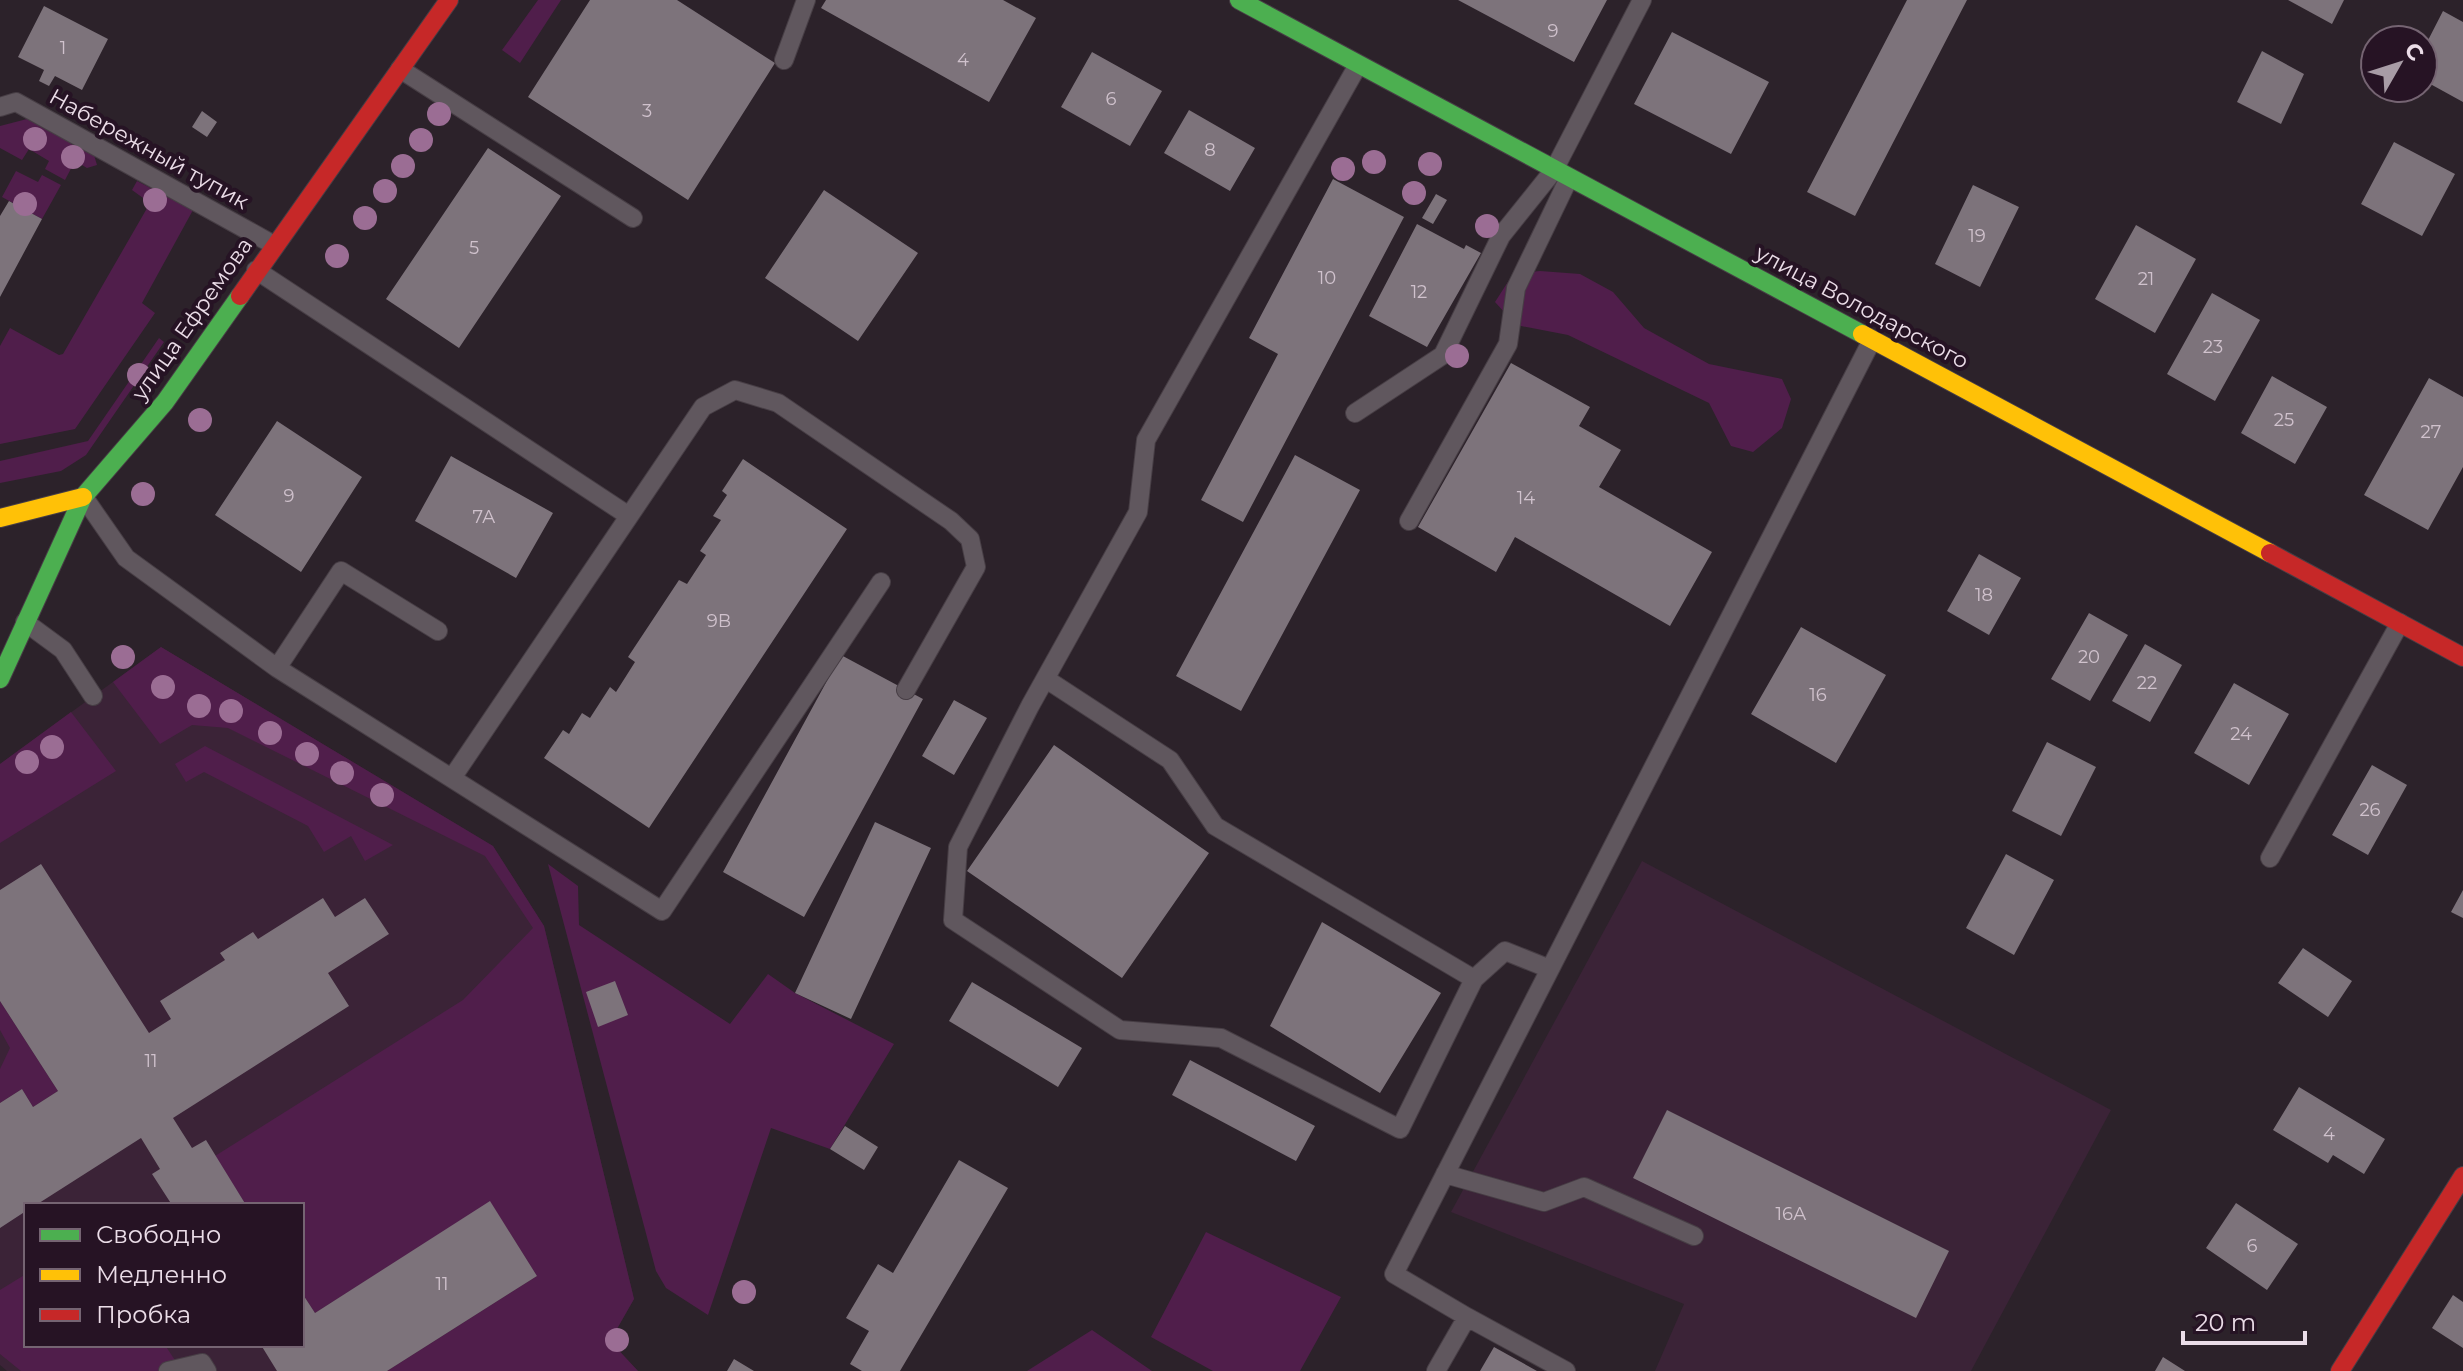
<svg xmlns="http://www.w3.org/2000/svg" width="2463" height="1371" viewBox="0 0 2463 1371" font-family="Montserrat,sans-serif">
<style>
.built{fill:#3b2337;fill-rule:evenodd}
.green{fill:#501e4b}
.building{fill:#7d737b}
.lines{fill:none;stroke-linecap:round;stroke-linejoin:round}
.lane-casing{stroke:#473e45;stroke-width:20}
.fast-casing{stroke:#473e45;stroke-width:20}
.slow-casing{stroke:#473e45;stroke-width:20}
.jam-casing{stroke:#473e45;stroke-width:20}
.lane{stroke:#60575e;stroke-width:18}
.fast{stroke:#4caf50;stroke-width:18}
.slow{stroke:#ffc107;stroke-width:18}
.jam{stroke:#c62828;stroke-width:18}
.tree{fill:#9b6d94}
.labels{text-anchor:middle;dominant-baseline:central;stroke-width:8;stroke-linejoin:round;paint-order:stroke}
.number-label{font-size:18px;fill:#d0c2cd}
.street-label{font-size:22px;fill:#ebdde8;stroke:#261324}
</style>
<rect width="100%" height="100%" fill="#2c222a"/>
<path class="built" d="M161 647 493 846 544 926 634 1299 610 1341 638 1371H7L0 1365V764ZM26 1205H302V1345H26Z
M1642 861 2111 1110 1971 1371H1655L1684 1304 1451 1212Z"/>
<path class="green" d="M538 0H561L520 63 502 50Z
M27 119 94 155 97 165 87 168 75 161 65 180 45 169 49 161 29 149 22 160 0 148V126Z
M16 171 38 182 42 175 61 185 42 219 2 197Z
M137 181 193 210 142 303 155 313 75 429 0 444V346L10 328 59 355 63 354 150 203 132 190Z
M1540 271 1580 274 1613 292 1644 328 1709 364 1782 379 1791 399 1782 428 1753 452 1731 446 1709 403 1568 335 1516 325 1495 302 1513 274Z
M159 338 164 342 86 455 61 471 0 483V461L88 441Z
M161 647 493 846 544 926 634 1299 610 1341 638 1371H387L537 1276 490 1202 315 1313 302 1293V1205H246L215 1156 463 1000 533 928 485 856 228 728 192 725 160 744 113 682Z
M71 712 116 771 0 843V764Z
M205 746 393 845 365 861 351 836 324 852 308 826 204 772 186 782 175 764Z
M548 864 578 886 579 925 730 1024 768 974 795 993 894 1044 830 1149 771 1128 708 1315 666 1288 656 1271Z
M0 1001 58 1091 33 1107 22 1089 0 1103V1069L10 1048 0 1030Z
M1206 1232 1341 1297 1300 1371H1213L1151 1337Z
M26 1274V1345H165L182 1371H21L0 1354V1290Z
M1092 1330 1152 1371H1027Z"/>
<path class="building" d="M590 0H677L775 63 688 200 528 97Z
M826 0H1003L1036 18 989 102 821 8Z
M1458 0H1607L1574 62Z
M1907 0H1967L1855 216 1807 192Z
M2288 0H2344L2332 24Z
M44 6 108 39 82 90 55 76 49 86 39 81 44 70 18 57Z
M2443 11 2463 22V102L2423 80V50Z
M1672 32 1769 82 1731 154 1634 104Z
M2262 51 2304 74 2281 124 2237 102Z
M1092 52 1162 91 1130 146 1061 107Z
M1189 110 1255 148 1230 191 1164 153Z
M202 111 217 122 207 137 192 127Z
M2394 142 2455 174 2422 236 2361 204Z
M488 148 561 196 459 348 386 299Z
M1333 179 1404 217 1243 522 1201 500 1278 354 1249 338Z
M1973 185 2019 207 1980 287 1935 264Z
M824 190 918 253 858 341 765 278Z
M1436 194 1447 200 1433 224 1422 218Z
M9 201 42 219 0 297V216Z
M1417 224 1464 249 1466 245 1481 253 1427 347 1369 316Z
M2136 225 2196 259 2155 333 2095 299Z
M2212 293 2260 320 2215 401 2167 374Z
M1511 363 1590 407 1579 426 1621 450 1599 487 1712 552 1670 626 1515 537 1496 572 1418 527Z
M2272 376 2327 407 2295 464 2241 433Z
M2429 378 2463 397V467L2428 530 2364 495Z
M277 421 362 477 301 572 215 515Z
M1295 455 1360 490 1241 711 1176 676Z
M451 456 553 513 516 578 415 521Z
M743 459 847 529 649 828 544 758 563 730 569 734 582 713 590 718 610 687 616 692 635 662 628 657 679 580 687 584 706 555 700 551 721 520 713 516 727 495 722 491Z
M1979 554 2021 578 1989 635 1947 611Z
M2089 613 2128 635 2090 701 2051 679Z
M1801 627 1886 675 1836 763 1751 714Z
M2145 644 2182 665 2150 722 2112 701Z
M841 655 923 699 804 917 723 872Z
M2234 683 2289 714 2249 785 2194 753Z
M954 700 987 718 954 775 922 756Z
M2047 742 2096 767 2061 836 2012 811Z
M1054 745 1209 853 1122 978 967 871Z
M2372 765 2407 785 2368 855 2332 835Z
M875 822 931 848 851 1019 795 993Z
M2006 854 2054 880 2014 955 1966 928Z
M41 864 149 1033 171 1019 160 1001 225 960 220 953 253 932 258 939 323 898 335 917 365 898 389 934 328 973 349 1006 173 1118 192 1148 206 1140 246 1205H172L152 1174 160 1169 141 1138 36 1205H26V1211L0 1228V1103L22 1089 33 1107 58 1091 0 1001V890Z
M2463 890V918L2451 912Z
M1322 922 1441 993 1380 1093 1270 1026Z
M2303 948 2352 981 2328 1017 2278 983Z
M615 981 628 1015 598 1027 586 992Z
M972 982 1082 1048 1058 1087 949 1021Z
M1190 1060 1315 1126 1296 1161 1172 1095Z
M2299 1087 2385 1139 2364 1174 2333 1155 2328 1163 2273 1130Z
M1667 1110 1949 1251 1916 1318 1633 1178Z
M845 1126 878 1147 864 1170 830 1149Z
M959 1160 1008 1188 900 1371H862L850 1364 869 1331 846 1318 878 1264 893 1273Z
M490 1201 537 1276 387 1371H277L261 1345H302V1293L315 1313Z
M2236 1203 2298 1244 2267 1290 2206 1248Z
M2453 1295 2463 1302V1348L2432 1328Z
M1494 1347 1537 1371H1480Z
M2163 1357 2185 1371H2155Z
M734 1359 754 1371H727Z"/>
<g class="lines">
<defs>
<path id="lane" d="M784 60 806 0
M400 69 633 218
M0 107 16 102 274 245
M256 270 629 516
M1355 413 1443 355 1501 236 1554 170 1642 0
M85 499 126 558 277 668 662 911 881 582
M1409 521 1508 344 1516 288 1569 178
M25 622 63 650 93 696
M277 668 341 571 438 631
M1046 679 1170 760 1215 826 1474 979 1400 1129 1221 1038 1120 1030 953 920 958 847 1030 706 1138 512 1146 440 1358 65
M452 778 703 407 735 390 778 403 951 521 970 539 976 567 906 690
M2270 858 2400 623
M1474 979 1505 951 1550 969
M1445 1174 1544 1202 1584 1187 1694 1236
M1467 1317 1566 1371
M168 1371 202 1363 207 1371
M1436 1371 1467 1317 1394 1274 1872 340"/>
<path id="fast" d="M1239 0 1862 334
M0 679 83 497 165 402 240 296"/>
<path id="slow" d="M1862 334 2270 553
M0 518 83 497"/>
<path id="jam" d="M240 296 449 0
M2270 553 2463 657
M2340 1371 2463 1176"/>
</defs>
<use href="#lane" class="lane-casing"/>
<use href="#fast" class="fast-casing"/>
<use href="#slow" class="slow-casing"/>
<use href="#jam" class="jam-casing"/>
<use href="#lane" class="lane"/>
<use href="#fast" class="fast"/>
<use href="#slow" class="slow"/>
<use href="#jam" class="jam"/>
</g>
<g class="tree">
<circle cx="439" cy="114" r="12"/>
<circle cx="35" cy="139" r="12"/>
<circle cx="421" cy="140" r="12"/>
<circle cx="73" cy="157" r="12"/>
<circle cx="1374" cy="162" r="12"/>
<circle cx="1430" cy="164" r="12"/>
<circle cx="403" cy="166" r="12"/>
<circle cx="1343" cy="169" r="12"/>
<circle cx="385" cy="191" r="12"/>
<circle cx="1414" cy="193" r="12"/>
<circle cx="155" cy="200" r="12"/>
<circle cx="25" cy="204" r="12"/>
<circle cx="365" cy="218" r="12"/>
<circle cx="1487" cy="226" r="12"/>
<circle cx="337" cy="256" r="12"/>
<circle cx="1457" cy="356" r="12"/>
<circle cx="139" cy="375" r="12"/>
<circle cx="200" cy="420" r="12"/>
<circle cx="143" cy="494" r="12"/>
<circle cx="123" cy="657" r="12"/>
<circle cx="163" cy="687" r="12"/>
<circle cx="199" cy="706" r="12"/>
<circle cx="231" cy="711" r="12"/>
<circle cx="270" cy="733" r="12"/>
<circle cx="52" cy="747" r="12"/>
<circle cx="307" cy="754" r="12"/>
<circle cx="27" cy="762" r="12"/>
<circle cx="342" cy="773" r="12"/>
<circle cx="382" cy="795" r="12"/>
<circle cx="744" cy="1292" r="12"/>
<circle cx="617" cy="1340" r="12"/>
</g>
<g class="labels">
<g class="number-label">
<text x="1553" y="31">9</text>
<text x="63" y="48">1</text>
<text x="963" y="60">4</text>
<text x="1111" y="99">6</text>
<text x="647" y="111">3</text>
<text x="1210" y="150">8</text>
<text x="1977" y="236">19</text>
<text x="474" y="248">5</text>
<text x="1327" y="278">10</text>
<text x="2146" y="279">21</text>
<text x="1419" y="292">12</text>
<text x="2213" y="347">23</text>
<text x="2284" y="420">25</text>
<text x="2431" y="432">27</text>
<text x="289" y="496">9</text>
<text x="1526" y="498">14</text>
<text x="484" y="517">7А</text>
<text x="1984" y="595">18</text>
<text x="719" y="621">9В</text>
<text x="2089" y="657">20</text>
<text x="2147" y="683">22</text>
<text x="1818" y="695">16</text>
<text x="2241" y="734">24</text>
<text x="2370" y="810">26</text>
<text x="151" y="1061">11</text>
<text x="2329" y="1134">4</text>
<text x="1791" y="1214">16А</text>
<text x="2252" y="1246">6</text>
<text x="442" y="1284">11</text>
</g>
<g class="street-label">
<text transform="translate(149 149) rotate(29)">Набережный тупик</text>
<text transform="translate(1862 307) rotate(28)">улица Володарского</text>
<text transform="translate(192 319) rotate(-55)">улица Ефремова</text>
</g>
</g>
<rect x="24" y="1203" width="280" height="144" fill="#261324" stroke="#756472" stroke-width="2"/>
<rect x="40" y="1229" width="40" height="12" fill="#4caf50" stroke="#756472" stroke-width="2"/>
<text x="96" y="1243" font-size="24" fill="#ebdde8">Свободно</text>
<rect x="40" y="1269" width="40" height="12" fill="#ffc107" stroke="#756472" stroke-width="2"/>
<text x="96" y="1283" font-size="24" fill="#ebdde8">Медленно</text>
<rect x="40" y="1309" width="40" height="12" fill="#c62828" stroke="#756472" stroke-width="2"/>
<text x="96" y="1323" font-size="24" fill="#ebdde8">Пробка</text>
<g transform="translate(2399 64) rotate(51)"><circle r="38" fill="#261324" stroke="#756472" stroke-width="2"/>
<path d="M0-6L14 30L0 20L-14 30Z" fill="#a89ca6"/>
<text y="-12" font-size="22" font-weight="bold" text-anchor="middle" fill="#ebdde8">С</text>
</g>
<path d="M2183 1331v12h122v-12" fill="none" stroke="#ebdde8" stroke-width="4"/>
<text x="2195" y="1331" font-size="24" fill="#ebdde8" stroke="#261324" stroke-width="6" paint-order="stroke">20 m</text>
</svg>
